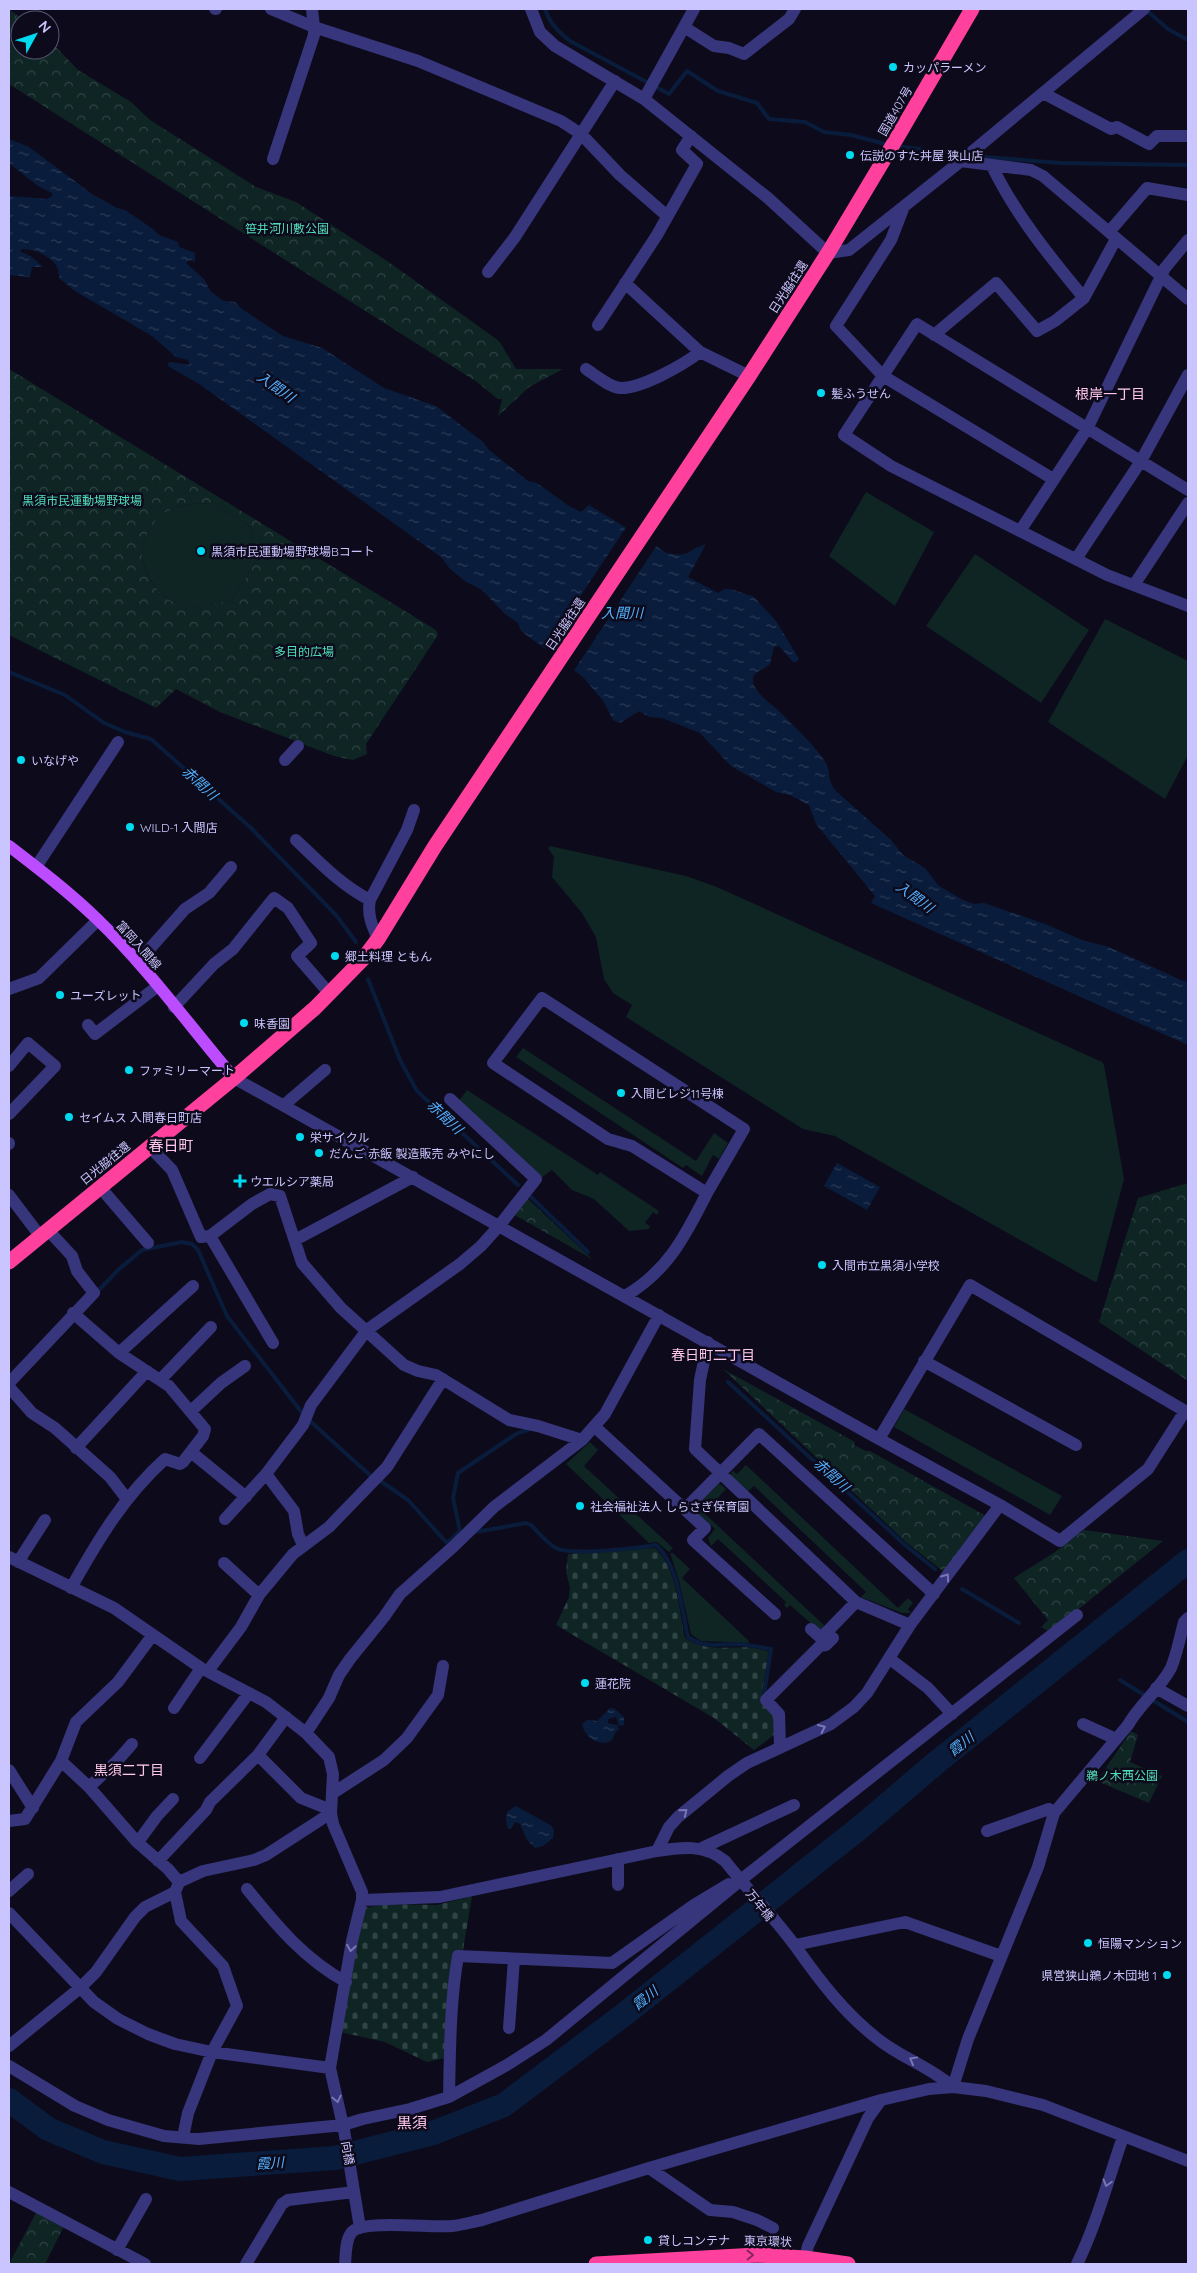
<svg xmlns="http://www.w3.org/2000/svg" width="1197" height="2273" viewBox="0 0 1197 2273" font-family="Quicksand,'Noto Sans JP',sans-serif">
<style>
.green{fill:#0e2524}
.forest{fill:url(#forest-crowns);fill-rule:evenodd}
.cemetery{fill:url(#cemetery-stones)}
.water{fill:url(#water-ripples)}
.pier{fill:#0d0b1b}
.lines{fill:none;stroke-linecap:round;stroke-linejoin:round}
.stream{stroke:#091c3b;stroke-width:4}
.river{stroke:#091c3b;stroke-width:24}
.minor{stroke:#37357b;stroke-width:12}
.major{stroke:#bb4cff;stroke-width:12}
.highway{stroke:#ff409d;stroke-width:15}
.oneway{stroke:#7a76b6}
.oneway2{stroke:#86265c}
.poi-dot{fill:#00daf0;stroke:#0d0b1b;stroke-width:2}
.labels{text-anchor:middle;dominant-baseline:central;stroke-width:5;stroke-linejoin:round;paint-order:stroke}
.poi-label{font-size:12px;fill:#cbc5ff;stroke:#0d0b1b;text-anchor:start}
.street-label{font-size:12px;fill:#cbc5ff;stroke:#0d0b1b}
.park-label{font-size:12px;fill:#51dfbb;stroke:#0d0b1b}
.water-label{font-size:14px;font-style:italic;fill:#53b0ff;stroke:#0d0b1b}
.neighbourhood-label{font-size:14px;fill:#ffc7eb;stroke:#0d0b1b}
.quarter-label{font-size:15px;fill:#ffc7eb;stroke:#0d0b1b}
</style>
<defs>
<pattern id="forest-crowns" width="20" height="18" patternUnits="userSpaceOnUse" patternTransform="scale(1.25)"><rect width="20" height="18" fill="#0e2524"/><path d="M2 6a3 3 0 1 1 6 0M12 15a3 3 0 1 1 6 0" fill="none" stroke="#304345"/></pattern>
<pattern id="cemetery-stones" width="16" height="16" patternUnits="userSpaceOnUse" patternTransform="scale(1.25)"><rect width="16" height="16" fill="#0e2524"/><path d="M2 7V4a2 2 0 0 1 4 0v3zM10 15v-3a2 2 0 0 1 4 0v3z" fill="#304345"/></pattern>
<pattern id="water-ripples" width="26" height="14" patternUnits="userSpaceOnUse" patternTransform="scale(1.25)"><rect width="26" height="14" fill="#091c3b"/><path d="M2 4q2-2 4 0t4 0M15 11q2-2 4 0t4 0" fill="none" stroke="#2c3c58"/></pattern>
</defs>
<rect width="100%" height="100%" fill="#0d0b1b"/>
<path class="green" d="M866 492 934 532 895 606 829 556Z
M196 503 213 504 248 525 260 555 231 601C216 604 193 610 178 604 156 596 142 571 142 549 142 541 152 525 157 518 167 508 183 506 196 503Z
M975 554 1089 630 1041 703 926 626Z
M1105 619 1188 661V755L1165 799 1048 722Z
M550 846 686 876 717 887 1102 1062 1104 1065 1124 1179 1097 1281 1095 1282 835 1136 803 1129 626 1017 632 1005 613 993 604 979 596 937 582 913 552 877 554 857 548 848Z
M523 1048 696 1161 714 1133 728 1143 719 1159 713 1155 702 1176 686 1165 683 1168 516 1057Z
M467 1090 598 1175 600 1172 659 1211 657 1215 653 1212 645 1223 650 1226 649 1229 629 1231 594 1199 572 1190 552 1170 541 1178 458 1102Z
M904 1409 1062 1496 1050 1515 894 1427Z
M590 1442 598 1450 584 1466 673 1548 669 1552 657 1542 649 1543 566 1464Z
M746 1465 898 1608 908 1598 913 1603 908 1609 911 1613H902L861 1597 866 1592 754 1486 747 1492 733 1479 731 1473 733 1471 737 1474Z
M719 1483 726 1489 704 1513 826 1627 821 1632 790 1605 787 1608 784 1605 786 1602 718 1539 711 1546 708 1538 715 1529 698 1513 696 1506Z
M670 1553H673L690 1569 682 1578 749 1641 748 1643 701 1641 691 1634 679 1581Z"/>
<path class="forest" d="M9 9 23 20H20V50H50V41L78 70 131 102 150 120 256 187 296 202 390 263 499 341 516 369H563L529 387 498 416 502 399H498L477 382 9 84Z
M9 369 436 630 438 635 366 744 367 754 353 760 334 756 220 712 176 689 156 708 9 635ZM196 503 213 504 248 525 260 555 231 601C215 603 194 610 178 604 156 596 142 572 142 549 142 541 152 525 157 519 167 508 183 506 196 503Z
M1188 1183V1381L1099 1322 1138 1198Z
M526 1197 592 1259 513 1214Z
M723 1369 855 1442 854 1445 866 1451H870L986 1516 944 1572 907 1543Z
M1084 1530 1163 1541 1050 1632 1041 1627 1048 1620 1014 1578 1055 1552Z
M1131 1731 1138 1735 1130 1762 1162 1776 1149 1803 1097 1781Z
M37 2211 64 2226 45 2264H9Z"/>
<path class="cemetery" d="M655 1548C677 1568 679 1610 685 1638 713 1657 741 1640 769 1652L761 1699 776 1717 775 1734 754 1750 714 1718 556 1625 569 1597 570 1588 566 1571 568 1554Z
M472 1896 445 2058 427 2062 385 2042 340 2032 364 1908 385 1904 437 1905Z"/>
<path class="water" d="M9 139 29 147 92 194 117 208 125 210 153 229 159 235 178 242 179 247 195 253V262L189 260 186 263 204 279 211 292 224 301 235 302 242 309 283 336 322 348 384 388 436 406 483 442 489 450 528 481 537 483 569 506 581 512 589 505 667 553C690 558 687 550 706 544L688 577 718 593 725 589H731L754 597 776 621 799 659 796 662H793L779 646 774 647 770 664C766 669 754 671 753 678 751 692 774 705 782 714 795 728 816 746 826 763 831 773 827 780 836 791L891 840 903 855 925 868 939 886 963 900 974 904 984 903 1045 924 1082 940 1109 947 1181 980 1188 982V1045L871 903 875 896 816 824 809 805 790 795 776 792 731 766 700 733 662 718 649 717 639 711 620 723 613 720 604 702 583 677 521 631 518 623 505 614 482 590 465 581 450 569 441 557 199 384 168 366V363L170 362 190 365 188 360 176 357 152 336 75 291 60 279C58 275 59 271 57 267 51 256 34 249 22 249L20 251 32 257 43 267H32L30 277 9 275V196L47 199 52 196V193L38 186 9 163Z
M837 1163 880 1187 867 1210 824 1186Z
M610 1708 615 1709 624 1717V1725L619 1726 616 1717 608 1719V1723L617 1725 619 1729 615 1733 612 1740C600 1748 584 1737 582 1724L587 1720 597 1721Z
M516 1806 552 1826 554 1830 553 1838 543 1846 535 1848 527 1840 520 1824 515 1822 511 1829H508L506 1822 507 1812Z"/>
<path class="pier" d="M627 526 657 545 573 672 544 651Z"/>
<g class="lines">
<path class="stream" d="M545 9C550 24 558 31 570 41L669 94 687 71 718 91 757 103 769 119 805 122 824 132 851 135 889 145
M1146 10 1168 29 1188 40
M896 146 963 155
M973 156 1060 163 1188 165
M9 672 65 695 104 723 125 732 151 739 251 828 336 915 356 942
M368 979 400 1060 417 1091 518 1185
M531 1197 588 1252
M99 1290 118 1270 142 1250 182 1242 192 1244 198 1250 227 1316 303 1414
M728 1382 905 1545 935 1569
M310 1421 372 1477
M379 1480 408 1500 447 1543 460 1531 453 1498 458 1473 516 1434 530 1429
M476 1532 526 1523 531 1525C538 1532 547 1543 556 1548 571 1556 638 1548 656 1545 679 1566 681 1607 688 1637 706 1649 719 1644 738 1644 749 1645 760 1647 771 1649L764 1695
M962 1589 1019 1623
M1120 1680 1188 1722"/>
<path class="river" d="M9 2100 48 2129 103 2152 180 2169 335 2158 433 2133 504 2105 626 2013 862 1826 937 1762 1188 1561"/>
<path class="minor" d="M215 9H216
M271 9 314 27V35L273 159
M312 9 314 27 418 61 561 121 581 134 620 175 666 215
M531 9 540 32 555 46 644 99 768 198 828 253 849 250 961 161 1144 9
M684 27 714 46 729 48 744 54 789 19 795 9
M1043 93 1111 129 1117 127 1149 144 1157 136H1188
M644 99 694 9
M961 161 1031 170 1043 176 1188 299
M992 166C1015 214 1050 257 1084 298L1116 239
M903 209 891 240 836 326 883 376 1053 479
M1109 232 1147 188 1188 195
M488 272 515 237 615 81
M625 283 700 352 749 376
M598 325 657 235 697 164 682 150 691 136
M934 335 996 283 1037 331 1055 321 1084 298
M586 369C595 375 609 387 620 388 641 389 683 365 700 352
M1188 490 917 324 844 435 891 466 1107 575 1188 606
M1020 531 1087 429 1165 268 1188 240
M1076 559 1141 461 1188 375
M1134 585 1188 503
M285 760 298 746
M296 840C319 862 342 886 370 900
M36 867 118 742
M378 939C372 926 367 914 370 900L407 830 414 810
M138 962 185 909 209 893 231 867
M9 989 39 978 98 920
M542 998 744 1129 707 1193 632 1146 608 1139 493 1063Z
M174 1007 214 964 233 949 274 898 288 908 311 943 297 956 330 994
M88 1025 95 1034 158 986
M9 1066 28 1043 55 1066 9 1114
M234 1078 879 1439 1000 1505 1060 1541 1148 1469 1185 1411 970 1285 879 1439
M284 1105 325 1070
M9 1143V1144
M149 1146 172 1170 201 1237 210 1236 252 1204 270 1194 280 1196 302 1263 341 1308 404 1365 418 1371 436 1375 509 1420 538 1426 582 1440
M100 1187 148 1243
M9 1195 40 1236
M210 1236 273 1343
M295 1240 413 1177
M625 1296C668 1271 685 1236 707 1193
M708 1342 700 1380 695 1449 856 1602 910 1625
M119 1353 193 1286
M924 1361 1076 1445
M161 1379 211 1327
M9 1383 94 1293 77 1271 72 1256 48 1230
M9 1387 32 1413 55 1428 110 1477 127 1499
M191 1411 221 1383 245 1366
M595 1427 705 1528 693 1540 775 1614
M76 1448 147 1371
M191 1452 246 1497
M266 1474 294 1511 298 1534 303 1545
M685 1509 759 1434 934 1594
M225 1519 266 1474 303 1425 311 1405 367 1330 460 1264 481 1246 499 1226 536 1179 450 1099
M9 1557 114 1608 201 1668 266 1702 306 1733 329 1757 333 1774 331 1813 333 1824 362 1892V1900L352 1941 330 2068 344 2130 360 2228
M18 1562 45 1520
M224 1563 259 1595
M71 1588C98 1540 124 1496 165 1459L180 1464 183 1462 203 1436 205 1429 169 1386 119 1353 73 1313
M811 1629 821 1638 856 1602
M890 1659 928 1688 952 1714
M208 1671 241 1627 259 1595 293 1554 329 1527 387 1467 443 1379
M1156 1688 1188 1706
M174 1708 201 1668
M1083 1724 1116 1739
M306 1733 329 1698 339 1675 350 1659 384 1617 400 1594 454 1546 494 1507 582 1440 605 1414 659 1315
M780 1747 779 1714 766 1700 820 1646 826 1645 833 1638
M258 1755 301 1798 331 1810
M200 1758 249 1693
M61 1761 89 1787 137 1842 168 1869 179 1882 203 1871 254 1860 266 1855 331 1813
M9 1770 33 1808
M89 1787 117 1761 132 1744
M333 1793 384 1760 407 1738 438 1695 443 1666
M9 1821 25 1819 61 1761 76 1722 118 1682 152 1636
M987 1831 1049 1809 1054 1813
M138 1842 157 1816 173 1799
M702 1848 794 1805
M657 1851 669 1827 678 1817 728 1776 747 1763 831 1724 854 1707 867 1693 910 1625 1000 1505
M158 1861 206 1810 210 1802 258 1755 286 1717
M618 1885V1859
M247 1889C276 1925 304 1959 346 1982
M9 1891 28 1874
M175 1892 181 1921 223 1966 237 2006 212 2052 188 2113 183 2137
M362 1900 440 1897 657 1851C682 1847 704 1844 725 1861 748 1890 774 1917 796 1947 820 1981 845 2014 879 2040 902 2058 930 2067 953 2087
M9 1913 94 2002 118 2019 148 2034 175 2044 212 2052 330 2068
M795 1945 905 1922 1001 1956
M509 2028 514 1959
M9 2046 80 1988 96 1972 135 1917 145 1907 175 1892 178 1885
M9 2066 75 2106 108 2120 164 2136 199 2139 343 2125 363 2119 410 2109 449 2097 507 2065 546 2040 747 1875 1077 1615
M953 2087 968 2039 1038 1867 1054 1813 1128 1725C1139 1705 1160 1689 1171 1668 1177 1654 1180 1637 1184 1622L1188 1618
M449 2097C450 2049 450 2002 458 1956L612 1963 694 1905 729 1884
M649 2168 710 2210 733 2212 757 2220 773 2228
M9 2192 145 2264
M117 2250 146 2199
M805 2258 808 2246 868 2118 881 2100
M246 2264 282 2204 288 2200 354 2192
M345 2264C346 2255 345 2238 353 2231 366 2220 432 2228 452 2226 462 2225 472 2222 482 2220L649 2168 881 2100 929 2089 953 2087 986 2091 1043 2105 1188 2161
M1077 2264C1097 2223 1108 2180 1123 2137"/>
<path class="major" d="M9 846C39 869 69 892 97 919 147 967 189 1025 234 1078"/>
<path class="highway" d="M9 1262 234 1078 315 1008 363 959 378 939 435 846 749 376 828 253 898 136 972 9
M596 2264 757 2255 805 2258 848 2264"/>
</g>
<defs><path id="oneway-chevron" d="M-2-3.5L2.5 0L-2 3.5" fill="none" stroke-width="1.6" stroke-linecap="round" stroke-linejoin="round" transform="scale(1.25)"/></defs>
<g class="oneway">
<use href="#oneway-chevron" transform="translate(946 1577) rotate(-54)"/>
<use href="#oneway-chevron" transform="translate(822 1728) rotate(-25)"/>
<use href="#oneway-chevron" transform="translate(684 1812) rotate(-39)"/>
<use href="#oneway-chevron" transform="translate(351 1948) rotate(99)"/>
<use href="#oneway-chevron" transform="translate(913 2060) rotate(-151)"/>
<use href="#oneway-chevron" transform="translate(337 2099) rotate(77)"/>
<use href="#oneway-chevron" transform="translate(1107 2183) rotate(106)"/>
</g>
<use class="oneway2" href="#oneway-chevron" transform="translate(750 2255) rotate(-1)"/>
<g class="poi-dot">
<circle cx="893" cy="67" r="5"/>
<circle cx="850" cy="155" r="5"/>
<circle cx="821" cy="393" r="5"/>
<circle cx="201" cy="551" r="5"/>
<circle cx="21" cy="760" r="5"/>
<circle cx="130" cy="827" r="5"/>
<circle cx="335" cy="956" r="5"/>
<circle cx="60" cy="995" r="5"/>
<circle cx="244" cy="1023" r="5"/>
<circle cx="129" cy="1070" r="5"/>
<circle cx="621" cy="1093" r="5"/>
<circle cx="69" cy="1117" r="5"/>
<circle cx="300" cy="1137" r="5"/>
<circle cx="319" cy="1153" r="5"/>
<path d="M237.5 1173.5h5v5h5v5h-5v5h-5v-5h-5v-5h5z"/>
<circle cx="822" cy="1265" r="5"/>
<circle cx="580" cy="1506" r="5"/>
<circle cx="585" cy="1683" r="5"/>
<circle cx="1088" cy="1943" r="5"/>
<circle cx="1167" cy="1975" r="5"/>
<circle cx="648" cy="2240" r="5"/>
</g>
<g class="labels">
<g class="poi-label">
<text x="903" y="67">カッパラーメン</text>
<text x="860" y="155">伝説のすた丼屋 狭山店</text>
<text x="831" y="393">髪ふうせん</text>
<text x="211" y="551">黒須市民運動場野球場Bコート</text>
<text x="31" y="760">いなげや</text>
<text x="140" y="827">WILD-1 入間店</text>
<text x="345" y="956">郷土料理 ともん</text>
<text x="70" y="995">ユーズレット</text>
<text x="254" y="1023">味香園</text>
<text x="139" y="1070">ファミリーマート</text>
<text x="631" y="1093">入間ビレジ11号棟</text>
<text x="79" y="1117">セイムス 入間春日町店</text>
<text x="310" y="1137">栄サイクル</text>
<text x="329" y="1153">だんご 赤飯 製造販売 みやにし</text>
<text x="250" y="1181">ウエルシア薬局</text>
<text x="832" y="1265">入間市立黒須小学校</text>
<text x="590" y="1506">社会福祉法人 しらさぎ保育園</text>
<text x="595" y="1683">蓮花院</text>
<text x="1098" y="1943">恒陽マンション</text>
<text x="1157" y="1975" text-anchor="end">県営狭山鵜ノ木団地 1</text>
<text x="658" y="2240">貸しコンテナ</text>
</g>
<g class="street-label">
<text transform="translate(895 111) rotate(-60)">国道407号</text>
<text transform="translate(788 287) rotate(-57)">日光脇往還</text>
<text transform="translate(565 624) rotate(-56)">日光脇往還</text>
<text transform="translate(139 945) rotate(48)">富岡入間線</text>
<text transform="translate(105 1163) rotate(-39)">日光脇往還</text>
<text transform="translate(760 1905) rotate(51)">万年橋</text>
<text transform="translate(348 2153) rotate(80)">向橋</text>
<text transform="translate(768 2241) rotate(2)">東京環状</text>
</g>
<g class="park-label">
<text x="287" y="228">笹井河川敷公園</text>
<text x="82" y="500">黒須市民運動場野球場</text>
<text x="304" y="651">多目的広場</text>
<text x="1122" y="1775">鵜ノ木西公園</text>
</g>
<g class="water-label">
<text transform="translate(276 387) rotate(35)">入間川</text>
<text x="622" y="613">入間川</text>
<text transform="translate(200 783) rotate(42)">赤間川</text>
<text transform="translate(915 897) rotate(36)">入間川</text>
<text transform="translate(445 1117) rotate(43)">赤間川</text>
<text transform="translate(832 1475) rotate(42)">赤間川</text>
<text transform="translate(961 1744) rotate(-39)">霞川</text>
<text transform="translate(645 1998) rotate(-39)">霞川</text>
<text transform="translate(270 2163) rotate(-4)">霞川</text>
</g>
<g class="neighbourhood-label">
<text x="1110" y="394">根岸一丁目</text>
<text x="713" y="1355">春日町二丁目</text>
<text x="129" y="1770">黒須二丁目</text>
</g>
<g class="quarter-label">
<text x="171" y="1145">春日町</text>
<text x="412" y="2122">黒須</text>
</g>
</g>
<rect width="1197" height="2273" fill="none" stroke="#cbc5ff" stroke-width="20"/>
<g transform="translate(35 35) rotate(50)"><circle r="24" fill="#0d0b1b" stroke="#595576"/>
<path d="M0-4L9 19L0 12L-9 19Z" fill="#00daf0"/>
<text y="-8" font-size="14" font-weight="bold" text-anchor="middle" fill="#cbc5ff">N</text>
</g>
</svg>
